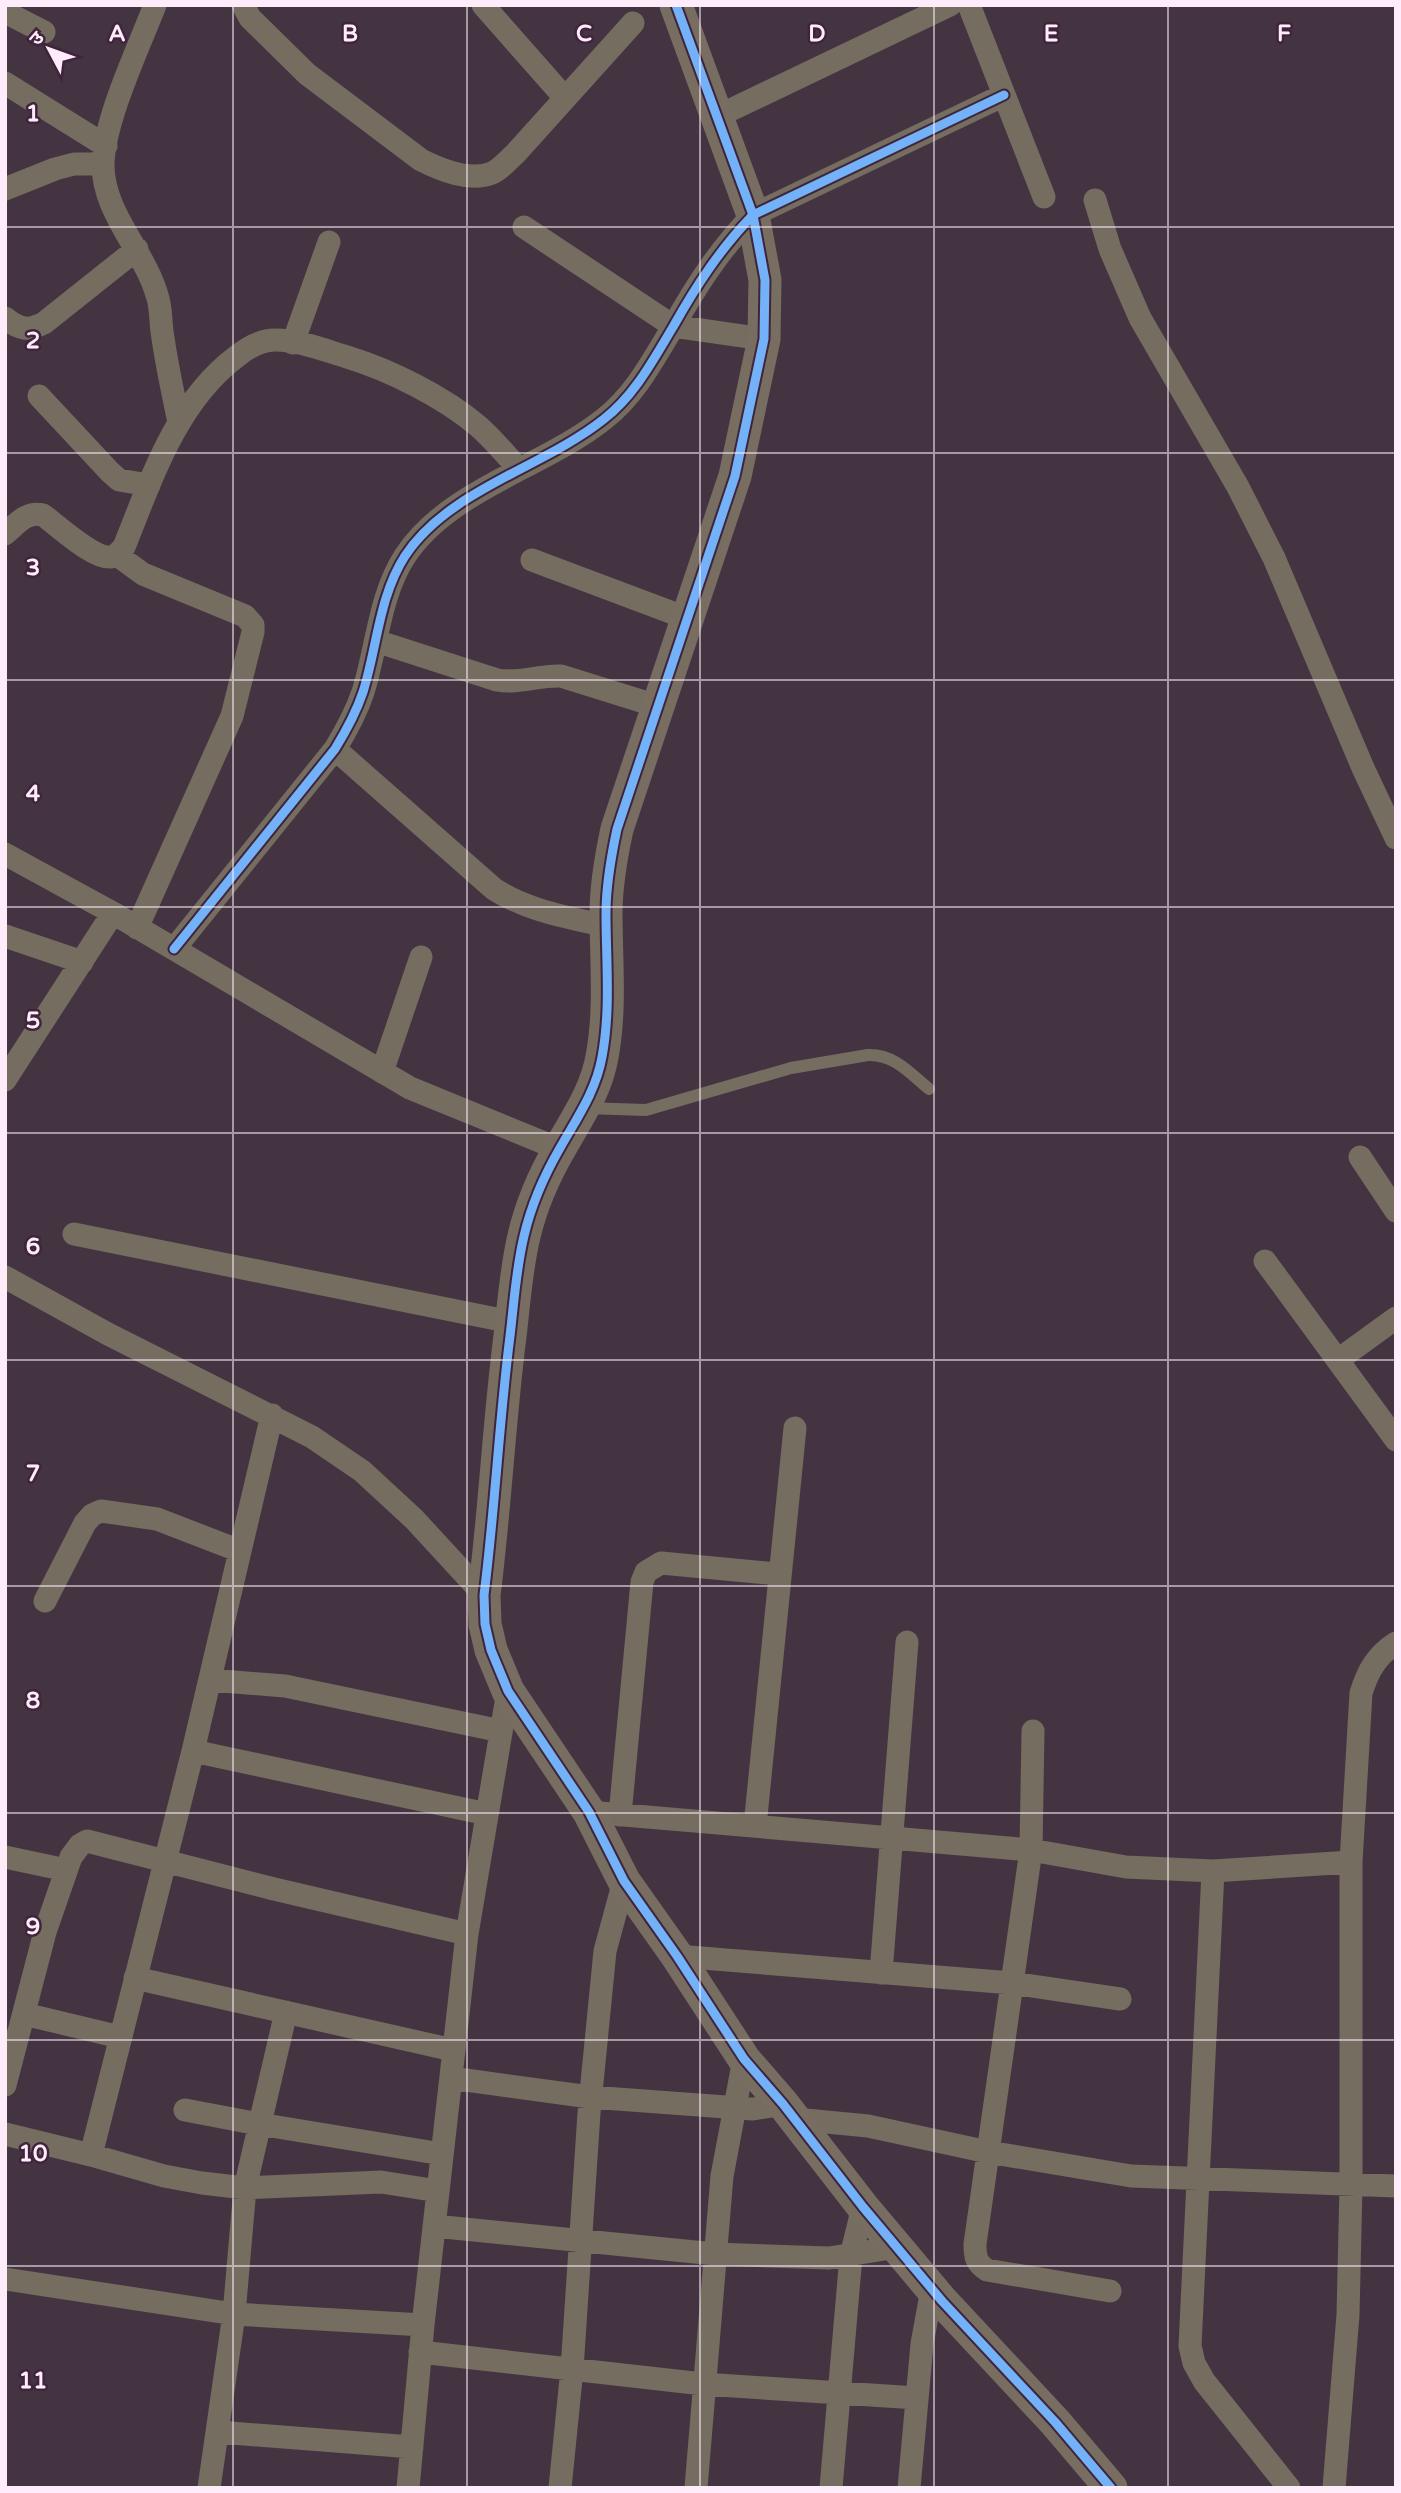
<svg xmlns="http://www.w3.org/2000/svg" width="1401" height="2493" viewBox="0 0 1401 2493" font-family="'Varela Round','Noto Sans Devanagari',sans-serif">
<style>
.lines{fill:none;stroke-linecap:round;stroke-linejoin:round}
.lane{stroke:#746d60;stroke-width:12}
.street{stroke:#746d60;stroke-width:23}
.secondary{stroke:#776e61;stroke-width:33}
.cycleway-casing{stroke:#3f243c;stroke-width:13}
.cycleway{stroke:#73b2f8;stroke-width:9}
.grid{fill:none;stroke:#feecfb;stroke-width:2;stroke-opacity:0.55}
.grid-label{font-size:23px;text-anchor:middle;font-weight:bold;fill:#feecfb;stroke:#3f243c;stroke-width:5;stroke-linejoin:round;paint-order:stroke}
</style>
<rect width="100%" height="100%" fill="#443442"/>
<g class="lines">
<path class="lane" d="M585 1108 646 1110 791 1068 868 1055C894 1054 910 1073 929 1089"/>
<path class="street" d="M155 5C138 49 105 118 103 163 102 212 144 250 157 295 162 309 160 324 163 338 167 366 173 394 179 422
M243 5 250 18 307 74 421 160C441 170 469 182 492 173 501 169 508 160 515 154L633 23
M483 5 565 98
M969 5 1044 197
M5 12 44 32
M5 83 106 146
M718 116 950 5
M5 189 55 169 74 164H103
M1095 200 1110 249 1140 318 1238 487 1274 558 1363 768 1396 838
M524 227 673 326 764 339
M5 318C20 330 28 331 44 323L137 249
M293 343 329 242
M39 396 110 472 119 480 149 485
M5 534C17 524 26 511 43 515 57 525 93 559 111 557 117 556 120 551 124 547 151 480 176 402 236 357 247 348 260 340 275 340 299 340 324 350 347 357 390 370 444 397 478 426 493 439 506 455 519 469
M117 555 143 574 245 616 253 625V632L232 716 137 928
M532 560 689 619
M376 641 497 680C519 684 539 675 561 676L657 706
M335 749 494 889C528 911 567 917 606 926
M5 854 113 913 410 1088 559 1149
M5 936 82 962
M174 949 335 749C346 731 356 713 363 692 377 648 379 596 405 556 448 490 544 467 604 419 635 395 653 360 673 327 696 286 720 249 753 215L1004 95
M382 1072 421 957
M5 1080 113 913
M1360 1157 1396 1211
M74 1234 511 1322
M1265 1261 1396 1440
M5 1277 108 1334 312 1437 362 1471 414 1519 484 1595
M1338 1360 1396 1318
M45 1601 85 1523 92 1515 101 1511 157 1519 240 1551
M210 1680 285 1686 501 1731
M1033 1731 1031 1850 975 2244C975 2257 976 2263 987 2270L1110 2291
M193 1751 487 1814
M589 1812 1031 1850 1126 1867 1213 1871 1351 1862
M620 1815 642 1582 646 1572 661 1563 778 1574
M755 1826 795 1428
M5 1857 66 1870
M1213 1871 1190 2346 1194 2363 1204 2381 1289 2488
M677 1956 1012 1983 1120 1999
M881 1973 907 1642
M135 1978 453 2050
M24 2014 120 2037
M451 2078 590 2097 753 2109 783 2104
M5 2085 45 1932 71 1857 80 1845 87 1841 274 1889 467 1934
M185 2110 259 2124 442 2154
M795 2119 868 2126 988 2152 1131 2176 1396 2186
M5 2134 91 2155 164 2176 202 2183 245 2188 381 2182 438 2191
M91 2155 193 1751 272 1415
M434 2226 715 2254 829 2258 897 2247
M5 2279 234 2314 423 2325
M420 2352 703 2384 917 2398
M218 2432 412 2447
M209 2488 234 2314 245 2188 286 2012
M408 2488 423 2325 467 1934 508 1691
M560 2488 572 2369 589 2113 605 1951 624 1881
M696 2488 722 2176 744 2059
M831 2488 851 2256 863 2207
M909 2488 922 2344 932 2289
M1334 2488 1348 2315 1351 2186V1862L1361 1693C1368 1671 1376 1656 1396 1643"/>
<path class="secondary" d="M676 5 753 215 765 280 764 339 735 476 617 829C611 857 606 884 606 913 606 961 611 1009 602 1057 596 1091 577 1118 560 1148 545 1174 531 1206 524 1236 516 1269 514 1303 510 1336 499 1422 495 1509 484 1595L485 1624 491 1650 508 1691 589 1812 624 1881 677 1956 744 2059 783 2104 863 2207 942 2301 1055 2422 1111 2488"/>
<defs>
<path id="cycleway" d="M676 5 753 215 765 280 764 339 735 476 617 829C611 857 606 884 606 913 606 961 611 1009 602 1057 596 1091 577 1118 560 1148 545 1174 531 1206 524 1236 516 1269 514 1303 510 1336 499 1422 495 1509 484 1595L485 1624 491 1650 508 1691 589 1812 624 1881 677 1956 744 2059 783 2104 863 2207 942 2301 1055 2422 1111 2488
M174 949 335 749C346 731 356 713 363 692 377 648 379 596 405 556 448 490 544 467 604 419 635 395 653 360 673 327 696 286 720 249 753 215L1004 95"/>
</defs>
<use href="#cycleway" class="cycleway-casing"/>
<use href="#cycleway" class="cycleway"/>
</g>
<path class="grid" d="M233 5V2488M467 5V2488M700 5V2488M934 5V2488M1168 5V2488M5 227H1396M5 453H1396M5 680H1396M5 907H1396M5 1133H1396M5 1360H1396M5 1586H1396M5 1813H1396M5 2040H1396M5 2266H1396"/>
<g class="grid-label">
<text x="117" y="41">A</text>
<text x="350" y="41">B</text>
<text x="584" y="41">C</text>
<text x="817" y="41">D</text>
<text x="1051" y="41">E</text>
<text x="1284" y="41">F</text>
<text x="33" y="121">1</text>
<text x="33" y="348">2</text>
<text x="33" y="575">3</text>
<text x="33" y="801">4</text>
<text x="33" y="1028">5</text>
<text x="33" y="1254">6</text>
<text x="33" y="1481">7</text>
<text x="33" y="1708">8</text>
<text x="33" y="1934">9</text>
<text x="33" y="2161">10</text>
<text x="33" y="2388">11</text>
</g>
<rect width="1401" height="2493" fill="none" stroke="#feecfb" stroke-width="14"/>
<g transform="translate(49 49) rotate(311)" stroke="#3f243c" stroke-width="5" paint-order="stroke">
<path d="M0-5L12 26L0 18L-12 26Z" fill="#feecfb"/>
<text y="-10" font-size="19" font-weight="bold" text-anchor="middle" fill="#feecfb">उ</text>
</g>
</svg>
